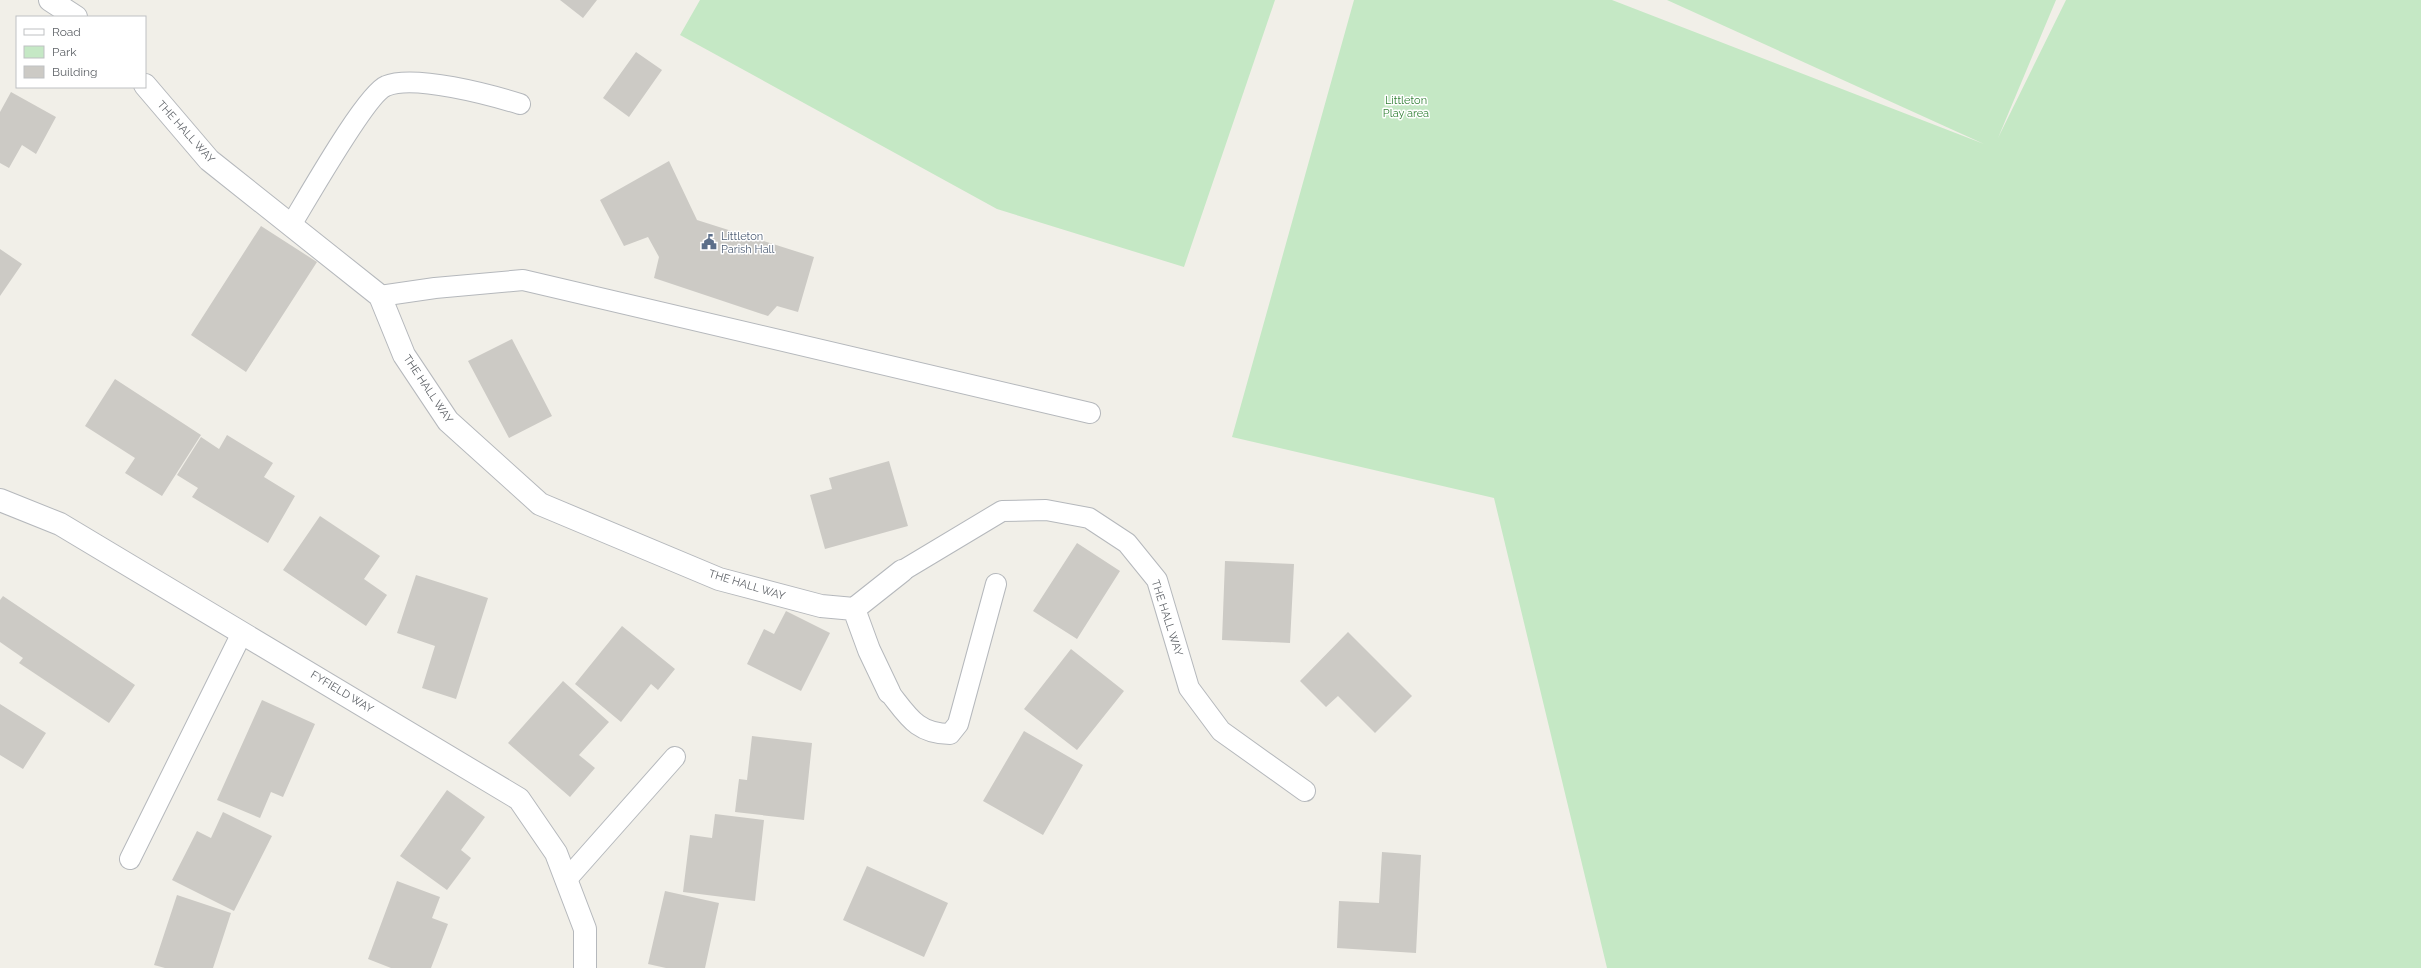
<svg xmlns="http://www.w3.org/2000/svg" width="2421" height="968" viewBox="0 0 2421 968" font-family="Raleway,sans-serif">
<style>
.green{fill:#c5e8c5}
.building{fill:#cccac5}
.lines{fill:none;stroke-linecap:round;stroke-linejoin:round}
.service-casing{stroke:#b5b8bc;stroke-width:22}
.minor-casing{stroke:#b5b8bc;stroke-width:24}
.service{stroke:#fff;stroke-width:20}
.minor{stroke:#fff;stroke-width:22}
.labels{text-anchor:middle;dominant-baseline:central;stroke-width:3;stroke-linejoin:round;paint-order:stroke}
.park-label{font-size:11px;fill:#348238;stroke:#fff}
.street-label{font-size:11px;fill:#5f6368;stroke:#fff}
.service-label{font-size:11px;fill:#4e5e75;stroke:#fff;text-anchor:start}
</style>
<rect width="100%" height="100%" fill="#f1efe8"/>
<path class="green" d="M700 0H1275L1184 267 997 209 680 35Z
M1354 0H1612L1984 144 1667 0H2056L1998 138 2066 0H2421V968H1607L1494 498 1232 437Z"/>
<path class="building" d="M560 0H597L583 18Z
M636 52 662 70 629 117 603 98Z
M11 92 56 117 36 154 22 145 9 168 0 163V112Z
M669 161 697 220 814 257 798 312 777 306 768 316 654 278 659 257 648 237 624 246 600 200Z
M261 226 317 262 246 372 191 335Z
M0 249 22 264 0 296Z
M512 339 552 416 509 438 468 361Z
M115 379 201 435 162 496 125 473 135 458 85 426Z
M227 435 273 463 264 477 295 496 268 543 192 497 198 488 177 475 201 437 219 449Z
M889 461 908 526 825 549 810 495 832 489 829 478Z
M320 516 380 556 364 579 387 595 366 626 283 570Z
M1077 543 1120 571 1077 639 1033 611Z
M1225 561 1294 564 1290 643 1222 640Z
M416 575 488 598 456 699 422 688 435 646 397 633Z
M3 596 135 685 109 723 19 663 23 658 0 642V600Z
M786 611 830 633 801 691 747 664 764 629 774 634Z
M622 626 675 669 658 690 651 684 621 722 575 684Z
M1348 632 1412 696 1375 733 1338 696 1326 707 1300 681Z
M1071 649 1124 691 1077 750 1024 709Z
M563 681 609 722 579 755 595 768 570 797 508 743Z
M262 700 315 724 283 797 271 792 260 818 217 800Z
M0 704 46 733 23 769 0 755Z
M1024 731 1083 765 1043 835 983 801Z
M752 736 812 743 804 820 735 812 739 779 747 780Z
M447 790 485 817 461 850 471 858 447 890 400 856Z
M223 812 272 836 234 911 172 880 197 831 211 838Z
M715 814 764 820 755 901 683 892 690 835 712 838Z
M1382 852 1421 855 1416 953 1337 948 1339 901 1379 903Z
M867 866 948 903 924 957 843 920Z
M397 881 440 897 432 918 448 924 431 968H391L368 959Z
M665 891 719 903 705 968H666L648 964Z
M177 895 231 913 213 968H165L154 965Z"/>
<g class="lines">
<defs>
<path id="service" d="M291 225C306 201 366 94 386 86 414 74 491 95 520 104
M380 296 435 288 523 280 1090 413
M902 571 1002 511 1046 510 1089 518 1127 543 1157 580 1189 688 1221 731 1305 791
M889 692C908 716 917 734 950 734L958 724 996 584
M130 859 242 633
M566 880 675 757"/>
<path id="minor" d="M50 0 76 17
M145 85 209 160 380 296 404 355 448 421 540 504 719 579 821 606 854 609 902 571
M0 500 60 524 519 799 556 853 585 929V968
M854 609 869 650 889 692"/>
</defs>
<use href="#service" class="service-casing"/>
<use href="#minor" class="minor-casing"/>
<use href="#service" class="service"/>
<use href="#minor" class="minor"/>
</g>
<defs>
<symbol id="civic-bare" viewBox="-9 -9 18 18"><path d="M-.6-6.5H3V-4.5H.6V-3L4-1V1h2V6H-6V1h2V-1L-.6-3ZM-1.2 2.5V6h2.4V2.5Z" fill="#5c6f8a" stroke="#fff" stroke-width="2.5" paint-order="stroke"/></symbol>
</defs>
<g fill-rule="evenodd">
<use href="#civic-bare" x="698" y="231" width="22" height="22"/>
</g>
<g class="labels">
<g class="park-label">
<text x="1406" y="100">Littleton<tspan x="1406" dy="13">Play area</tspan></text>
</g>
<g class="street-label">
<text transform="translate(186 132) rotate(48)">THE HALL WAY</text>
<text transform="translate(428 389) rotate(56)">THE HALL WAY</text>
<text transform="translate(747 585) rotate(17)">THE HALL WAY</text>
<text transform="translate(1167 618) rotate(72)">THE HALL WAY</text>
<text transform="translate(342 692) rotate(31)">FYFIELD WAY</text>
</g>
<g class="service-label">
<text x="721" y="236">Littleton<tspan x="721" dy="13">Parish Hall</tspan></text>
</g>
</g>
<rect x="16" y="16" width="130" height="72" fill="#ffffff" stroke="#bfc1c3"/>
<rect x="24" y="29" width="20" height="6" fill="#ffffff" stroke="#bfc1c3"/>
<text x="52" y="36" font-size="12" fill="#5f6368">Road</text>
<rect x="24" y="46" width="20" height="12" fill="#c5e8c5" stroke="#bfc1c3"/>
<text x="52" y="56" font-size="12" fill="#5f6368">Park</text>
<rect x="24" y="66" width="20" height="12" fill="#cccac5" stroke="#bfc1c3"/>
<text x="52" y="76" font-size="12" fill="#5f6368">Building</text>
</svg>
